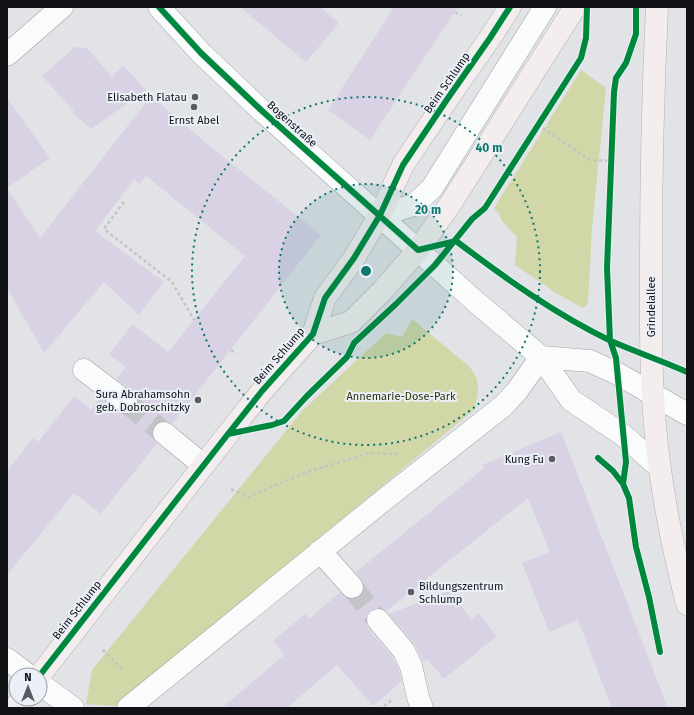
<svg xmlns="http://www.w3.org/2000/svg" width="694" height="715" viewBox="0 0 694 715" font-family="'Fira Sans',sans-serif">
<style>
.green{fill:#d2d7a8}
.building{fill:#d9d2e4}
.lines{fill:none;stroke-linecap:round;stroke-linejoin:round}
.minor-tunnel{stroke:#c2c4c8;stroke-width:22;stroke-dasharray:22 11;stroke-linecap:butt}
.minor-casing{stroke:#a1a2a5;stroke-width:23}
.major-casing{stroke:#b7adaf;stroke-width:23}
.path{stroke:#c2c3c4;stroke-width:2.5;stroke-dasharray:3 3;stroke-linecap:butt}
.minor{stroke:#fafbfb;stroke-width:22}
.major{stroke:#f3edee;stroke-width:22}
.cycleway-casing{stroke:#ebf0f8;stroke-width:8}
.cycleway{stroke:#00873e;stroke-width:6}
.ring{fill:none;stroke:#0f766e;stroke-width:2;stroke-dasharray:2 4}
.poi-dot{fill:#5a5b5e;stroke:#ebf0f8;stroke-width:1.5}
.labels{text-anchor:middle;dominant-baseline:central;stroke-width:4;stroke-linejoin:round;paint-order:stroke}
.street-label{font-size:11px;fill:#111215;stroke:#ebf0f8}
.poi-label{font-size:11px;fill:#111215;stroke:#ebf0f8;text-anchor:end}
.park-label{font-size:11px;fill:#2f3208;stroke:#ebf0f8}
.centre{fill:#0f766e;stroke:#ebf0f8;stroke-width:2}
.ring-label{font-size:12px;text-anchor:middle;font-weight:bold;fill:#0f766e;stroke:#ebf0f8;stroke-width:4;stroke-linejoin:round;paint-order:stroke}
</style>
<rect width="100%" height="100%" fill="#e1e3e7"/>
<path class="green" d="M581 70 606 88 592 228 588 304 583 308 556 293 515 265 517 237 502 221 499 214 494 208Z
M412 319 470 367 477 379 478 392 475 409 116 706 86 704 92 670 302 411 386 333 402 337Z"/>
<path class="building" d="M240 7H320L339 23 306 62Z
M394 7H458L370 140 328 110Z
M75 47 87 48 112 77 123 65 146 90 91 129 72 112 74 111 42 76Z
M151 96 206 143 321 235 172 424 166 421H160L154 425 152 431V437L157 443 101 514 74 493 7 575V471L33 438 38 442 74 396 91 410 100 398 118 412 124 414H130L136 410 138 403 137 397 134 392 116 379 126 367 109 354 133 324 168 352 245 256 146 176 139 184 134 179 95 231 164 282 139 315 104 282 44 353 7 288V188L40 238Z
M7 98 50 158 7 188Z
M561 432 668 708H612L578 620 549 632 522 563 550 552 528 498 386 611 382 608H376L370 611 366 616V623L368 628 393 658 399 670 402 681 373 706 337 665 287 708H222L284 655 273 641 305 614 309 619 340 592 348 599H354L360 597 364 591V585L356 572 484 468 482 465Z
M448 591 472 619 478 613 497 636 444 679 427 659 423 662 414 643 389 614Z"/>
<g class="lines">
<path class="minor-tunnel" d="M126 402 164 433
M352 587 378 620"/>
<defs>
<path id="minor" d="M159 7 201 53 261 110 476 302 541 357 571 400 623 435 659 467
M7 55 62 7
M380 215 414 205 432 188 545 7
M541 357 590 361 618 374 687 414
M84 370 126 402
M164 433 203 465
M320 551 352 587
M378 620 404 651 411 666 418 697 422 708
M7 659 28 675
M40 684 73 708
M128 708 380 503 503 406 517 391 541 357"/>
<path id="major" d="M657 7C653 91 651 174 651 258 651 314 650 369 655 425 660 485 672 545 687 604
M313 334 351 322 383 290 418 250 451 203 575 7
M40 675 228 434 262 391 313 334 325 298 354 258 380 215 403 165 448 98 490 38 510 7
M15 708 21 699"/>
</defs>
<use href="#minor" class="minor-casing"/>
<use href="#major" class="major-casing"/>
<path class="path" d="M455 12 461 16
M538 125 590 160 611 161
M124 202 104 229 172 282 194 320
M231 350 236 354
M231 489 248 497 307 472 369 453 399 454
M103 650 122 669
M384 706 392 700"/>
<use href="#minor" class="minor"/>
<use href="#major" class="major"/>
<defs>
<path id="cycleway" d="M159 7 201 53 261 110 418 250 456 241
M456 241C505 278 555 314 611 341 636 352 662 361 687 372
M228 434 272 425 284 421 307 396 347 357 354 343 396 304 435 265 472 219 485 208 581 58 586 38 587 7
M598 458 613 471 623 484 629 498 636 547 649 597 660 652
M623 484 626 462 616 358 610 340 607 268 614 92 616 78 626 63 636 34V7
M40 675 228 434 262 391 313 334 325 298 354 258 380 215 403 165 448 98 490 38 510 7"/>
</defs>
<use href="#cycleway" class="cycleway-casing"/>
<use href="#cycleway" class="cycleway"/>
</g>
<circle cx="366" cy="271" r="87" fill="#0f766e" fill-opacity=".12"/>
<g class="ring">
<circle cx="366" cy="271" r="87"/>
<circle cx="366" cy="271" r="174"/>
</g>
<g class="poi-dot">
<circle cx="195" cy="97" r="4"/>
<circle cx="194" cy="107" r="4"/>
<circle cx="198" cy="400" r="4"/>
<circle cx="552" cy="459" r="4"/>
<circle cx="411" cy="592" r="4"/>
</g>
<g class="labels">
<g class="street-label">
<text transform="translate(447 83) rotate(-55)">Beim Schlump</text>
<text transform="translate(292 124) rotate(42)">Bogenstraße</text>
<text transform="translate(651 307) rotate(-90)">Grindelallee</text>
<text transform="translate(279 356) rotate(-49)">Beim Schlump</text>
<text transform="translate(77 610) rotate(-52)">Beim Schlump</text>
</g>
<g class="poi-label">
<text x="187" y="97">Elisabeth Flatau</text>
<text x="194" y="120" text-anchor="middle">Ernst Abel</text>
<text x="190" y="394">Sura Abrahamsohn<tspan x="190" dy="13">geb. Dobroschitzky</tspan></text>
<text x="544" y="459">Kung Fu</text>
<text x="419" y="586" text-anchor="start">Bildungszentrum<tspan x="419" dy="13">Schlump</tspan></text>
</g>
<g class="park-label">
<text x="401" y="396">Annemarie-Dose-Park</text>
</g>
</g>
<circle cx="366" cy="271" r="6" class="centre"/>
<g class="ring-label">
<text x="489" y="152">40 m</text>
<text x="428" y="214">20 m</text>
</g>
<rect width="694" height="715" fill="none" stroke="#111215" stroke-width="16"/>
<g transform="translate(28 687)"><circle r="19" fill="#ebf0f8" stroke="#94979d"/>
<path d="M0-3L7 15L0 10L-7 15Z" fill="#5a5b5e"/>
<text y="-6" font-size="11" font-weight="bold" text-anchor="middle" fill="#111215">N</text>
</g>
</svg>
